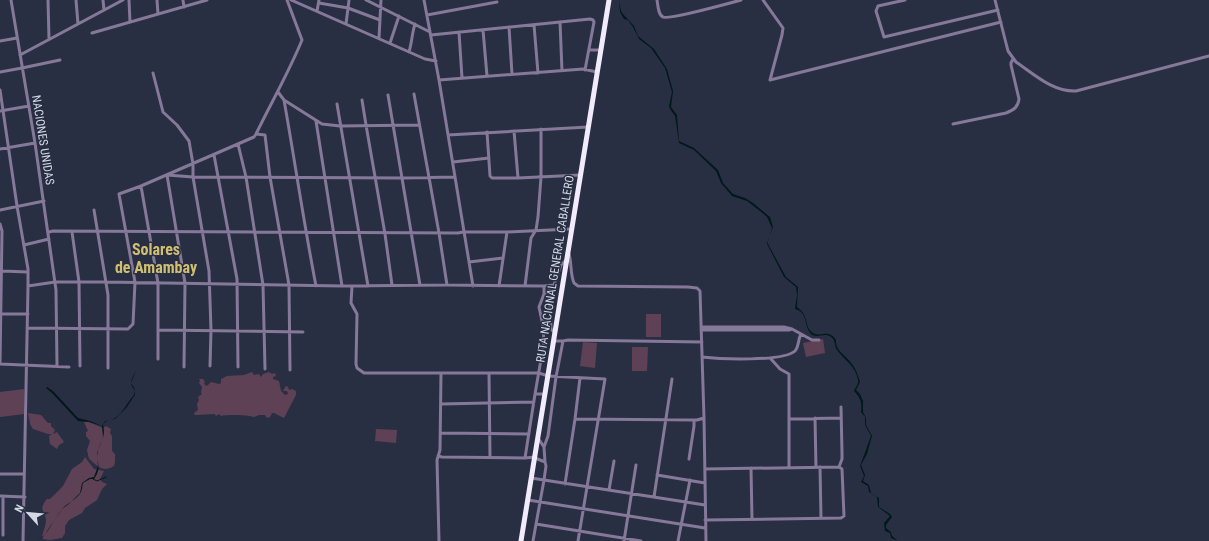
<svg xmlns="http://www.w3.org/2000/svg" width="1209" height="541" viewBox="0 0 1209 541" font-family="'Roboto Condensed',sans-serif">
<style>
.green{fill:#5f4156}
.water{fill:#00191b}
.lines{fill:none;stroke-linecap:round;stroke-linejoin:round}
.stream{stroke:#00191b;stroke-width:1}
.minor{stroke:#857899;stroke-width:3}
.highway{stroke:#f1ebfb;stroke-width:5}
.labels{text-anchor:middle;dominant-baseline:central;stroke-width:3;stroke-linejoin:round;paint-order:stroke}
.street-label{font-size:12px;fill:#d3d8e4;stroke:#282f43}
.district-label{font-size:16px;font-weight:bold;fill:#d1bf71;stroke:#282f43}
</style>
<rect width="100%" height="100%" fill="#282f43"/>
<path class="green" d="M646 314H661V337H646Z
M823 339 825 353 806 357 803 343Z
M583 342 597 343 595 368 580 366Z
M632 347H648L647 371H632Z
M252 372 254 375 259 374 261 377 263 374 269 372 272 374 275 373 276 376 273 377V379L279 381 281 391 285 395 288 394 287 391H283L286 386 288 387 289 390 292 389 296 391V395L284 418 274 413H272L270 417 267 418 265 415H259L254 417C251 415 225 414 221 416L219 414 216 416 215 414 195 415 194 413 198 410 197 404 199 400 198 397 202 394 201 393 202 387 199 383 200 381 199 379H203L205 382 204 384 207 386 211 382 219 384 221 383V379L227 376 244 375Z
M24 389V414L0 417V392Z
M28 413 41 415 48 423H51V426L55 430 53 434 57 432 64 442 59 445 57 449 50 444 49 436 52 434H48L33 429 30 424Z
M84 422H89L103 428 106 426 111 429 110 433 112 436V451L115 454V462L114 466C102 473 98 466 89 459L87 450 90 441 86 436V432L88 431Z
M376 429 397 430 396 443 375 441Z
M85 457 94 469 104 471 100 479 102 482 107 484 102 489 97 500 85 508 82 513 69 520 65 526V533L62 538 50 540 43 539 42 537C43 532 46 525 46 520 45 510 38 510 47 499H50L63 486 72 469 82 462Z"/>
<path class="water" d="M619 0 621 11 623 14 634 26 638 36 654 49 667 69 673 91 671 107 677 115 679 141 694 148 718 170 723 183 733 194 745 198 753 203 770 217 773 227 768 240V244L786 277 798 287 797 307C810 316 804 328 813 333 821 338 828 328 836 340 835 351 846 355 852 364 856 369 858 375 860 382L856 390 860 394 863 401V412L866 418V425L872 436 867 454 861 465 865 475 863 481 869 485 871 493 879 498V507L890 514 892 517 886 525V528L891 532 892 536 898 541 891 538 890 533 885 531 884 523 890 516 878 507 877 497 869 492 868 486 861 482 864 476 860 466 871 436 865 425V417L861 412C862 402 861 399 854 391 855 388 859 384 858 380 856 366 844 360 837 350 834 346 836 340 831 337 825 332 817 339 811 334 805 328 807 317 801 312 799 310 797 310 795 309L797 295 796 287 784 277 767 244 772 228 767 217 760 211 747 201 732 196 721 183 716 171 694 150 679 143 675 116 670 109 669 106 672 92 665 68 651 48 639 39 633 27 628 20 624 19 620 12Z
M136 371 131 383 135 389V395C132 399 130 402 127 407 125 409 118 416 115 419L108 420 103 424C106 439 101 438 98 451 95 461 103 467 94 479H90L83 483C82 487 82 492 79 495 74 501 66 504 62 509 53 520 49 534 37 541L43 537 62 509 70 503 80 493 82 483 89 478 94 477 98 466 97 453 103 437 102 426 89 422 78 421 52 393 46 388 47 387 53 391 78 418 90 421 102 426C105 418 110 421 115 418 123 413 128 401 134 395L135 390C128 383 132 379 136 371Z"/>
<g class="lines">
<path class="stream" d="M93 479 97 481 106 477"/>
<path class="minor" d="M11 0 35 143 56 290 57 366
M48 0 49 39
M76 0 78 24
M103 0 104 10
M129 0 130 22
M157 0 158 14
M183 0 184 7
M291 0 425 59 436 61
M366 0 430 32
M424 0 439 80 473 286
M657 0C658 5 658 15 663 17 668 20 730 3 741 0
M763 0 783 28 782 35 770 80 1001 22
M905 0 878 6 876 11 884 37 998 10
M995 0 1008 51 1016 62C1035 75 1053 92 1076 91L1209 56
M319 3 348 8 380 20
M317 11 319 0
M427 15 497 2
M560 22 562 71
M346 24 349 0
M534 25 538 73
M509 27 512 74
M483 30 487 76
M459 32 462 78
M92 33 207 0
M431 35 590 19 593 20 594 22 585 70
M379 38 381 0
M0 41 17 38
M390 43 399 16
M589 50H601
M409 52C412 42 412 33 415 24
M20 55 123 0
M0 72 22 68 60 60
M153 73 163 112 177 125 189 141 193 164V177L209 271 211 330 210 366
M439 80 583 69 597 72
M0 90 17 206 28 269V286
M278 92 284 100 322 124 340 126 419 125
M414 94 439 233 447 285
M388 95 420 285
M284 100C295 162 304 224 316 286
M362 100 366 125 385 234 392 285
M337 104 368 286
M0 111 29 106
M316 121 342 286
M953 124 1006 113C1014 110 1018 107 1019 99L1011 65V63L1013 59
M514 131 518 178
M487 132 490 176 492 178H518L580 175
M256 134 265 135 270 177 289 285 290 370
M448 135 588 127
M238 144 246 177 263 285 265 369
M0 149 35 143
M214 155 237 279 238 367
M453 162 489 158
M141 186 158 283V359
M0 210 44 201
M94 210 108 295V368
M0 224 2 231 0 364
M49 232 53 231 458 233 463 232H507L571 229
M72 232 79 282 80 366
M24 245 49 239
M569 254C572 264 570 274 574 283L578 286 688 287 697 288 700 291 704 418 706 541
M469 262 503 258
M2 271 28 272
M554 285 550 305 551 329 555 333
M352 286 351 303 357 314 356 364 357 368 364 373H539L548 376 605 379 578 541
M499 286 507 232
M525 286 531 238 536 230 538 217 541 177V129
M544 294 553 288
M0 314H28
M542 318 550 328
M701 327H784L792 329 789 330H701
M27 328 128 329 133 324 135 282 119 194 141 186 254 137 256 134C271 103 289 72 302 40L287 0
M792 329 812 340H819
M158 330 303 332
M554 341H563L568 340 702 342
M702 357C719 359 783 362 795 351 799 347 798 339 801 334
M771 359 780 369 789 374V468
M0 364 69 367
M184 367 185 283 167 175 193 177 403 178 455 177
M489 373 490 457
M535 394 544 342 543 326 539 307 544 294V286
M441 404 534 402
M815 418 816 467
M575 419 697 420 704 418
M789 419 841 418
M441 433 529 434
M538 438 544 447 545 462
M544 447 548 436 556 377 563 341
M438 456 442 457 525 458 535 457
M525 458 535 394H542L545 396
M535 458 545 462 546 466 544 480 705 505
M689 459 694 426V420
M820 467 821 518
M839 467 842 459V453L841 407
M751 468 752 519
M705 469 839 467 842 469 844 516 841 518 705 520
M0 474H24
M657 475 705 483
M531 478 544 480 533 541
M565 484 575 419 580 378
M609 490 614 461
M0 496 25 497
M654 497 672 379
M528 500 705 528
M536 524 641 541
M3 535V496
M23 541 28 286 55 282H106L342 286 447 285 544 286 554 285 561 265 567 259
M439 541 437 460 440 450 441 373
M624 541 636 465
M678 541 690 480"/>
<path class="highway" d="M521 541 609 0"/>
</g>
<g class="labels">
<g class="street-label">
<text transform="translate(43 140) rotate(81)">NACIONES UNIDAS</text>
<text transform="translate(555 269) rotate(-81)">RUTA NACIONAL GENERAL CABALLERO</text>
</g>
<g class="district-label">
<text x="156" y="249">Solares<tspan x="156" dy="18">de Amambay</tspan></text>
</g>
</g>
<g transform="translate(28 513) rotate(297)" stroke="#282f43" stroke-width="3" paint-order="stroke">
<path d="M0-3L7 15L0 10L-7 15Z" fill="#d3d8e4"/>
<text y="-6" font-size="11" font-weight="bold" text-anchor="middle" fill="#d3d8e4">N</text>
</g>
</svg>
